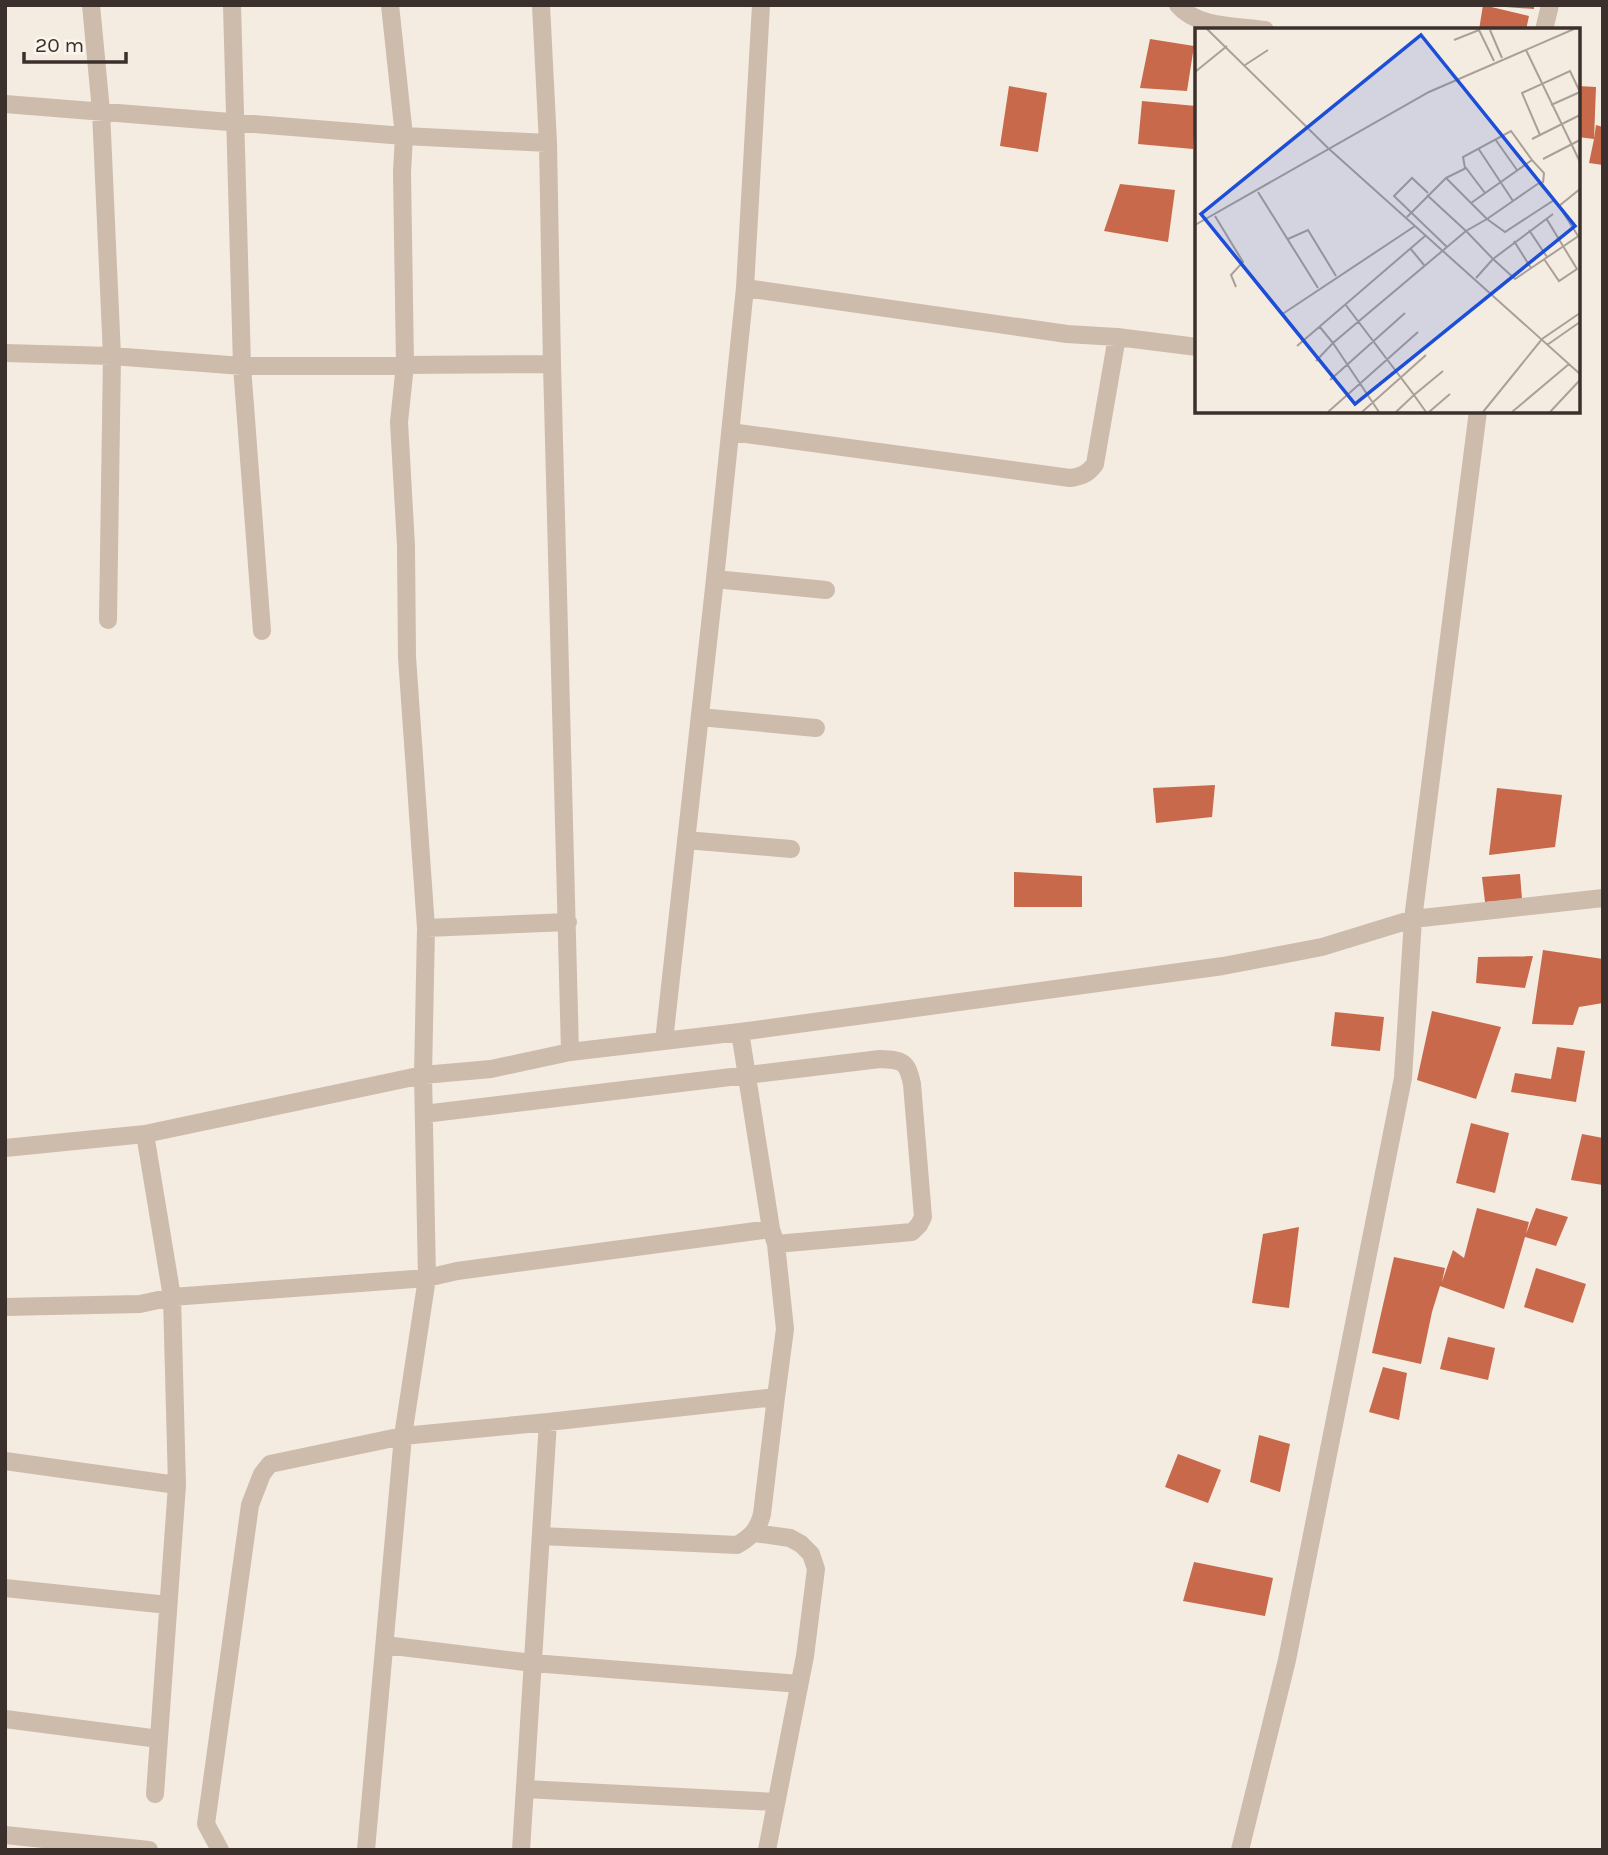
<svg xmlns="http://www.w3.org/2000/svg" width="1608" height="1855" viewBox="0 0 1608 1855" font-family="Karla,sans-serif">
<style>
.building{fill:#c8694b}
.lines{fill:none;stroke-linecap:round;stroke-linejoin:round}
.minor{stroke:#cdbbac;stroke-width:18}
.inset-road{fill:none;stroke:#aaa098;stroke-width:2}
.view{fill:#1d4ed8;fill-opacity:0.15;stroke:#1d4ed8;stroke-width:3.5}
.inset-edge{fill:none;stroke:#3b302b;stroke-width:3.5}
</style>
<rect width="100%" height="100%" fill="#f4ebe1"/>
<path class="building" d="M1483 5 1529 16 1526 30H1479Z
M1506 5H1534V9L1506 7Z
M1150 39 1194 46 1187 91 1140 88Z
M1009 86 1047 93 1038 152 1000 146Z
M1578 86 1596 87 1594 139 1596 125 1603 127V165L1589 163 1594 139 1578 137Z
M1142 101 1196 106 1193 149 1138 144Z
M1120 184 1175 190 1168 242 1104 231Z
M1215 785 1212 817 1156 823 1153 788Z
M1497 788 1562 795 1555 847 1489 855Z
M1014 872 1082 876V907H1014Z
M1520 874 1522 899 1485 902 1482 877Z
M1543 950 1603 959V1003L1579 1007 1573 1025 1532 1024Z
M1533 956 1525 988 1476 983 1478 957Z
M1432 1011 1501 1027 1476 1099 1417 1080Z
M1335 1012 1384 1017 1380 1051 1331 1046Z
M1557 1047 1585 1051 1576 1102 1511 1092 1515 1073 1551 1079Z
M1471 1123 1509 1133 1495 1193 1456 1183Z
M1582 1134 1603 1138V1185L1571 1180Z
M1477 1208 1529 1222 1526 1234 1536 1208 1568 1217 1556 1246 1525 1237 1504 1309 1440 1286 1432 1312 1421 1364 1372 1353 1394 1257 1445 1268 1442 1282 1453 1250 1464 1258Z
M1299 1227 1289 1308 1252 1303 1263 1234Z
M1536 1268 1586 1284 1573 1323 1524 1307Z
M1448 1337 1495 1348 1488 1380 1440 1369Z
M1383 1367 1407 1373 1399 1420 1369 1412Z
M1259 1435 1290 1444 1280 1492 1250 1482Z
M1178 1454 1221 1470 1208 1503 1165 1487Z
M1194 1562 1273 1578 1265 1616 1183 1601Z"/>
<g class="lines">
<path class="minor" d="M91 5 101 111 112 356 108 620
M232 5 242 366 262 631
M390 5 404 136 548 143
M541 5 548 143 552 364 570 1052
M1178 5C1197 28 1238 26 1265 30
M1544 30 1550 5
M5 104 404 136 402 172 405 365 399 422 406 546 407 657 426 928 423 1075 427 1278 457 1271 771 1229
M745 288 1067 334 1117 337 1197 347
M5 353 112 356 242 366 552 364
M731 432 1070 478C1082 476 1088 474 1095 464L1117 337
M715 579 826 590
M700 717 816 728
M686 840 791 849
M426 928 568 922
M664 1041 715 579 745 288 761 5
M424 1114 880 1059C903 1060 907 1061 912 1084L923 1217 919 1225 912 1232 776 1244
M5 1148 145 1134 423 1075 491 1069 570 1052 740 1032 1223 966 1322 947 1413 919 1603 898
M5 1307 140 1304 172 1297 145 1134
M5 1461 177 1485
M755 1533 790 1538 801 1544 811 1554 816 1569 805 1656 767 1850
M541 1536 737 1545C751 1537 758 1530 762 1514L776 1397
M5 1588 168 1605
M385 1645 533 1663 799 1684
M5 1719 159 1739
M525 1789 776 1802
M155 1794 177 1485 172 1297 427 1278 403 1436 366 1850
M5 1835 149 1850
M220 1850 206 1824 250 1505 262 1474 270 1464 403 1436 548 1422
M521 1850 548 1422 776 1397 785 1329 776 1244 771 1229 740 1032
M1240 1850 1287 1660 1403 1078 1413 919 1478 411"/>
</g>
<g transform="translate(1195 28)">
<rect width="385" height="385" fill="#f4ebe1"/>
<path class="inset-road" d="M12 1 133 120 385 346M295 2 307 30M259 12 284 2 299 33M331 22 385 134M50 37 73 22M0 44 32 18M356 77 385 64M345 107 327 65 375 43 385 64M300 111 322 142M337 111 385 87M283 120 318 173M348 131 385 112M270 140 268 129 316 103 337 132M251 150 271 140 290 165M385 161 364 178 385 211M63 164 123 260M233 165 217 150 199 168 252 219M276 175 292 191 310 204 359 172 344 155 292 191 271 203 298 231 358 186M20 188 48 234 36 247 41 259M212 189 251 150 276 175 337 132 349 145 348 155M0 197 234 64 379 1M334 202 352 229M93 211 113 202 141 248M319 213 336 240M215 220 229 237M349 231 364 253 382 241 351 190M281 250 298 231 320 251 385 207M150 276 219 367 201 384M86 287 220 198M352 317 385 294M102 318 230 208M121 333 138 315 124 298M135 352 210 285M133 384 223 304M167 384 231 327M184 384 138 315 271 203 232 167M231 384 219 367 248 343M234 384 255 366M288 384 347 311 385 285M317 384 374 336M355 384 385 352"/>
<path class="view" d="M226 7 380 198 160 376 6 186Z"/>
<rect width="385" height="385" class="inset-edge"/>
</g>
<rect width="1608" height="1855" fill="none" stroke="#3b302b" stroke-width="14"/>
<path d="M24 52v10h102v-10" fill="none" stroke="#3b302b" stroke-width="3.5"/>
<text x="35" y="52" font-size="21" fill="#3b302b" stroke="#fbf5ee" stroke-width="5" paint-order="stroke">20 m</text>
</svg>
